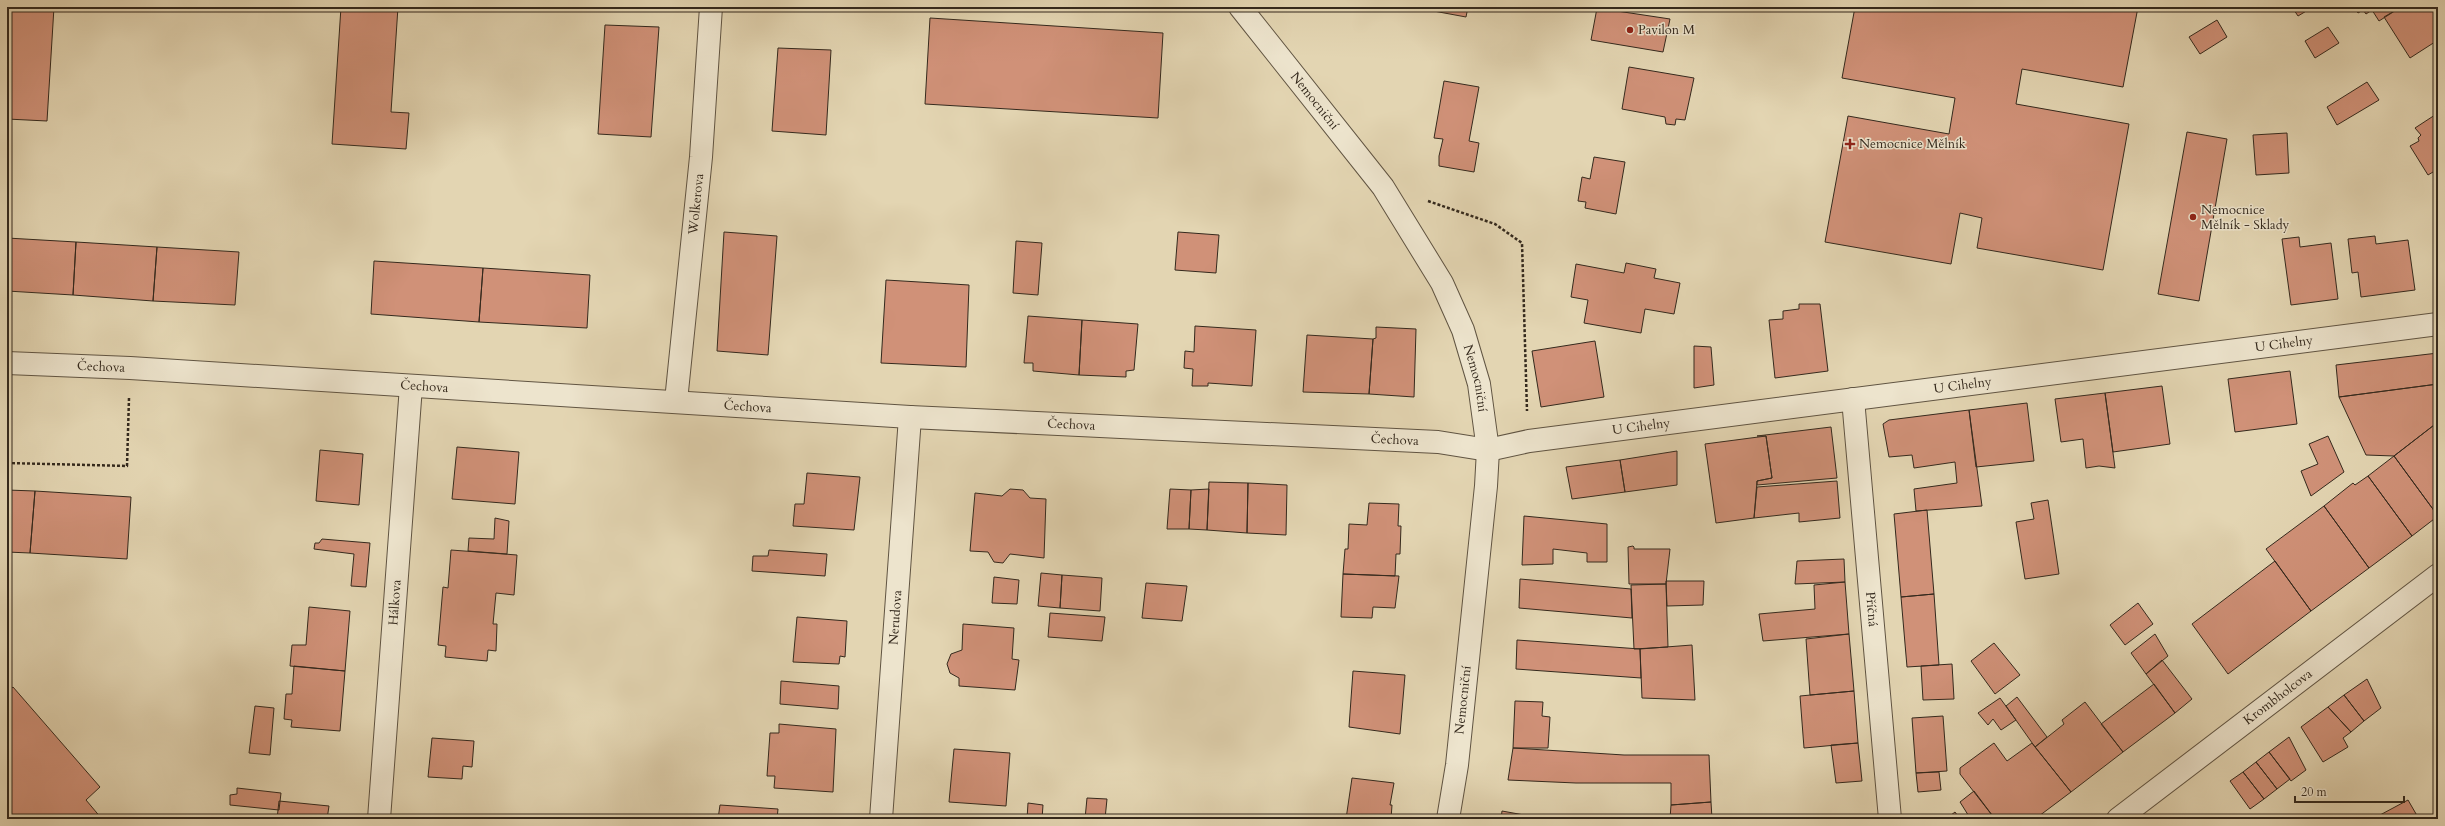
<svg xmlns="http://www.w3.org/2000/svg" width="2445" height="826" viewBox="0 0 2445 826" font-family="Cardo,serif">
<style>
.building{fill:#d09178;stroke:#34291d}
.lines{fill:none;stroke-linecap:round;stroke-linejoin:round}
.minor-casing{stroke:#605442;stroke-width:24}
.path{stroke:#34291d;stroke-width:2.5;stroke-dasharray:3 2;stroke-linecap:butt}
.minor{stroke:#ede4cd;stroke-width:22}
.poi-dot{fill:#8f2418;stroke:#ede4cd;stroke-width:1.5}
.labels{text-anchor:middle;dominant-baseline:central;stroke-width:3;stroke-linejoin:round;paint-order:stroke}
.poi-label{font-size:13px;fill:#34291d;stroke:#ede4cd;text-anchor:start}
.street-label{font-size:13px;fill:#34291d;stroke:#ede4cd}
</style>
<rect width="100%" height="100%" fill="#e3d5b2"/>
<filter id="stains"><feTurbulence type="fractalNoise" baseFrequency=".005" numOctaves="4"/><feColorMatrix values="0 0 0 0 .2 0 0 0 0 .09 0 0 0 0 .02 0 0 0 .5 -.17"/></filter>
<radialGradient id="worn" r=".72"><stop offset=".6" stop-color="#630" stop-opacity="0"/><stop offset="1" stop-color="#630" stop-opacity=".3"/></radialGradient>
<path class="building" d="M7 7H54L47 121 7 119Z
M341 7H398L391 112 409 113 406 149 332 144Z
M1412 7H1468L1466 17Z
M1594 7H1622L1621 11Z
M1855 7H2138L2123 87 2022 69 2016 104 2129 124 2103 270 1977 248 1982 218 1960 213 1951 264 1825 242 1848 116 1949 134 1955 98 1842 78Z
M2292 7H2313L2298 16Z
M2354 7H2401L2379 21 2372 10 2366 14 2363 10 2358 13Z
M2401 7H2437L2438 9V40L2410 58 2384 17Z
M1597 8 1670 19 1663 52 1591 40Z
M930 18 1163 33 1158 118 925 104Z
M2217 20 2227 37 2200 54 2189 37Z
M605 25 659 27 651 137 598 134Z
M2328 27 2339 43 2315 58 2305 41Z
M778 48 831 50 826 135 772 131Z
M1629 67 1694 78 1685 120 1676 119 1675 125 1666 124 1665 117 1622 109Z
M1444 81 1479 87 1469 141 1479 143 1474 172 1439 166V156L1443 139 1434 138Z
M2367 82 2379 100 2337 125 2327 107Z
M2438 113V169L2428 175 2410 146 2419 141 2418 138 2421 135 2415 128Z
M2187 132 2227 139 2199 301 2158 294Z
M2287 133 2289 173 2256 175 2253 135Z
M1594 157 1625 162 1616 214 1585 208 1586 202 1578 201 1582 177 1590 179Z
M724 232 777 236 768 355 717 351Z
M1178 232 1219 235 1216 273 1175 270Z
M2375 236 2376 244 2408 240 2415 290 2361 297 2358 272 2352 273 2348 239Z
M2299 237 2300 247 2331 243 2338 299 2291 305 2282 239Z
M7 238 76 242 73 295 7 291Z
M1016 241 1042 243 1038 295 1013 293Z
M76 242 157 247 153 301 73 295Z
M157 247 239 252 235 305 153 301Z
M374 261 483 268 479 322 371 314Z
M1626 263 1656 269 1654 278 1680 283 1674 314 1645 309 1641 333 1584 323 1588 300 1571 297 1576 264 1624 273Z
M483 268 590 275 587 328 479 322Z
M886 280 969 285 966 367 881 363Z
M1799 304H1820L1828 371 1775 378 1769 320 1783 319V311L1799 309Z
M1028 316 1082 320 1079 375 1033 371V363H1024Z
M1082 320 1138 324 1134 370 1126 371V377L1079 375Z
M1195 326 1256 330 1252 386 1208 383V386H1192L1193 369 1184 368 1185 351 1194 352Z
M1376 327 1416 329 1414 397 1369 394 1373 339 1376 338Z
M1307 335 1373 339 1369 394 1303 392Z
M1595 341 1604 397 1541 407 1532 351Z
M1694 346 1711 347 1714 385 1694 388Z
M2438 353V384L2339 397 2336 365Z
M2290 371 2297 424 2235 432 2228 379Z
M2438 384V422L2394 456 2366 455 2339 397Z
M2162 386 2170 444 2113 452 2105 393Z
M2105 393 2115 468 2099 466 2086 468 2083 439 2061 442 2055 399Z
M2027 403 2034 461 1976 467 1969 410Z
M1969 410 1982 506 1916 511 1914 489 1957 483 1955 462 1914 468 1912 455 1889 457 1883 424 1889 420Z
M2438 422V516L2394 456Z
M1831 427 1837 478 1757 485V481L1772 478 1766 436H1757Z
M1766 436 1772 478 1757 481 1754 518 1716 523 1705 444Z
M2328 436 2344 472 2311 496 2301 471 2318 464 2309 444Z
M457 447 519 452 515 504 452 499Z
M320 450 363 454 359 505 316 501Z
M1677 451V485L1625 492 1620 460Z
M2394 456 2438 516 2412 536 2368 476Z
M1620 460 1625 492 1572 499 1566 467Z
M807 473 860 477 854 530 793 526 795 504H804Z
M2368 476 2412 536 2369 568 2324 506 2353 483 2355 485Z
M1837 481 1840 518 1799 522V513L1754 518 1757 487Z
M1209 482 1248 483 1247 533 1207 530Z
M1248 483 1287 485 1286 535 1247 533Z
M1010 489 1023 490 1030 498 1046 499 1044 558 1010 554 1003 563 994 562 988 552 970 551 975 493 1002 496Z
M1170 489 1191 490 1189 529H1167Z
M1209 489 1207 530 1189 529 1191 490Z
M7 490 35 491 30 553 7 552Z
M35 491 131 497 127 559 30 553Z
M2048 500 2059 574 2025 579 2016 522 2034 519 2031 503Z
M1369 503 1399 504 1398 526H1401L1400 554H1396L1395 576 1343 574 1345 549H1348L1349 524 1367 525Z
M2324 506 2369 568 2311 611 2266 549Z
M1927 510 1934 594 1901 597 1894 514Z
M1524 516 1607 524V562H1587V553L1553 549V564L1522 565Z
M495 518 509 521 507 554 468 551 469 538 494 539Z
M322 539 370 543 366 587 351 586 354 554 314 549 315 543H319Z
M1633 546 1634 547V549H1670L1666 584H1629L1628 547Z
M451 550 517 555 514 595 496 593 493 624H497L496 651 488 650 487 661 445 657 446 646 438 645 443 587 448 588Z
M769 550 827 554 825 576 752 571 753 556H768Z
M1844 559 1845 582 1795 584 1797 561Z
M2275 561 2311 611 2228 674 2192 624Z
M1041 573 1062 575 1060 608 1038 606Z
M1343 574 1399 576 1395 608 1373 607 1372 618 1341 617Z
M1062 575 1102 578 1100 611 1060 608Z
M994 577 1019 580 1017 604 992 603Z
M1520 579 1631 589 1632 618 1519 608Z
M1666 581H1704L1703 605 1667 606Z
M1845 582 1849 634 1763 641 1759 614 1815 609 1814 585Z
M1146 583 1187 586 1182 621 1142 618Z
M1666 584 1668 647 1634 649 1631 585Z
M1934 594 1939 665 1907 667 1901 597Z
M2138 603 2153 624 2125 645 2110 625Z
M309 607 350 611 345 671 290 666 292 645H306Z
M1050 613 1105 617 1102 641 1048 637Z
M797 617 847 621 845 657 840 656 839 664 793 662Z
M963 624 1014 628 1012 659 1019 660 1015 690 959 686V678L950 673 947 664 951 654 962 650Z
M1849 634 1854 691 1810 695 1806 639Z
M2155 634 2168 656 2146 674 2131 653Z
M1517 640 1640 649 1641 678 1516 669Z
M1994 643 2020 675 1995 694 1971 661Z
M1692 645 1695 700 1642 698 1640 649Z
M2162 660 2192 699 2175 713 2146 674Z
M1952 664 1954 699 1923 700 1921 666Z
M294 666 345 671 340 731 291 727 292 720 284 719 286 694H292Z
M1353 671 1405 675 1400 734 1349 727Z
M2367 679 2381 708 2364 721 2344 695Z
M781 681 839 686 838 709 780 704Z
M2154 684 2175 713 2123 752 2101 724Z
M13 687 100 787 86 800 102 819H7V692Z
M1854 691 1858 743 1804 748 1800 696Z
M2344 695 2364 721 2351 732 2328 707Z
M2017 697 2047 737 2035 747 2006 706Z
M2000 698 2016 720 2001 730 1993 719 1988 725 1978 713Z
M1515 701 1543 702 1542 716 1550 717 1548 748H1513Z
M2085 702 2123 752 2071 792 2035 747 2064 724 2062 720Z
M255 706 274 708 270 755 249 753Z
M2328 707 2351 732 2343 738 2348 747 2323 762 2301 727Z
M1943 716 1947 771 1916 773 1912 718Z
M779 724 836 729 833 792 774 788 775 776H767L770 733H779Z
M2289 737 2306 770 2291 781 2269 752Z
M432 738 474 741 472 767 463 766 462 779 428 777Z
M1858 743 1862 781 1836 783 1831 745Z
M1994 743 2007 761 2032 743 2071 792 2035 819H1995L1960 774V768Z
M1513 748 1624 755H1709L1711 802 1671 805V783H1576L1508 780Z
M954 749 1010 753 1006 806 949 802Z
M2269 752 2290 779 2277 789 2256 762Z
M2256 762 2277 789 2264 799 2243 772Z
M1939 772 1941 790 1918 792 1916 773Z
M2243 772 2264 799 2250 809 2230 781Z
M1352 778 1394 783 1390 805H1392L1391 819H1346Z
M237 788 281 793 279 810 230 805V795L237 794Z
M1974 791 1995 819H1968L1970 818 1960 802Z
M1087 798 1107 799 1105 819H1085Z
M2408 800 2419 819H2374L2380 815Z
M279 801 329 806 327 819H277Z
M1711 802 1712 819H1670L1671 805Z
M1028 803 1043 805 1042 819H1027Z
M720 805 778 809 777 819H718Z
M1502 811 1546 819H1501Z
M1955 812 1960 819H1946Z"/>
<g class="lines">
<defs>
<g id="minor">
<path id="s1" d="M1240 7 1383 187 1442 283 1463 330 1479 384 1488 450 1486 486 1457 765 1448 819"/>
<path id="s2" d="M7 363 130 368 910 417 1438 442 1488 450 1529 441 2438 324"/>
<path id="s3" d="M1853 399 1890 819"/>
<path id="s4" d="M676 401 701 157 711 7"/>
<path id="s5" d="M379 819 411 386"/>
<path id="s6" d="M881 819 910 417"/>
<path id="s7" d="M2118 819 2438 575"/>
</g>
</defs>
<use href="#minor" class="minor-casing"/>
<path class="path" d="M1428 201 1495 224 1522 243 1527 411
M7 463 127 466 129 398"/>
<use href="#minor" class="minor"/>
</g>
<g class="poi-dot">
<circle cx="1630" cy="30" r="4"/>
<path d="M1848 138h4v4h4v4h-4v4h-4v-4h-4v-4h4z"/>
<circle cx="2193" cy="217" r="4"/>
</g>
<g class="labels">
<g class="poi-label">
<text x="1638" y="30">Pavilon M</text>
<text x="1859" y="144">Nemocnice Mělník</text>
<text x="2201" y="210">Nemocnice<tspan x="2201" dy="15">Mělník - Sklady</tspan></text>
</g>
<g class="street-label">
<text stroke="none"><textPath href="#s1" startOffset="120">Nemocniční</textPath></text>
<text stroke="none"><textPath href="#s4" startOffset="198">Wolkerova</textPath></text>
<text stroke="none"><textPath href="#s2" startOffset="2287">U Cihelny</textPath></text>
<text stroke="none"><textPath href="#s2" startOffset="94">Čechova</textPath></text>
<text stroke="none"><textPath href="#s1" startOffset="444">Nemocniční</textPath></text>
<text stroke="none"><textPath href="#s2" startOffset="1963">U Cihelny</textPath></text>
<text stroke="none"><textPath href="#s2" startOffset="418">Čechova</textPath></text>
<text stroke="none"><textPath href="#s2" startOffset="742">Čechova</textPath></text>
<text stroke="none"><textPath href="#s2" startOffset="1066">Čechova</textPath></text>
<text stroke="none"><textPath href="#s2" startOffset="1639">U Cihelny</textPath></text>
<text stroke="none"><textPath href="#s2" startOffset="1390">Čechova</textPath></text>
<text stroke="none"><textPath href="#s5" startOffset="217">Hálkova</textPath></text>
<text stroke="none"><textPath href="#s3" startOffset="211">Příčná</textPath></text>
<text stroke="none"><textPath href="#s6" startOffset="202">Nerudova</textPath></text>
<text stroke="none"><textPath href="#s7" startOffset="201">Krombholcova</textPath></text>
<text transform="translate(1463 700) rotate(-84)">Nemocniční</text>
</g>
</g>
<rect width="2445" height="826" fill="none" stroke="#e3d5b2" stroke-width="24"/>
<rect x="8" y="8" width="2429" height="810" fill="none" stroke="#34291d" stroke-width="2"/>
<rect x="12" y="12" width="2421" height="802" fill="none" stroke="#34291d"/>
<path d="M2295 796v6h109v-6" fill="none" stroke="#34291d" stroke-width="2"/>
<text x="2301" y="796" font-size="12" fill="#34291d" stroke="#ede4cd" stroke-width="3" paint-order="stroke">20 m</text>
<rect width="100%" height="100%" filter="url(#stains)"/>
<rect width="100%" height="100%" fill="url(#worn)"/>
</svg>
